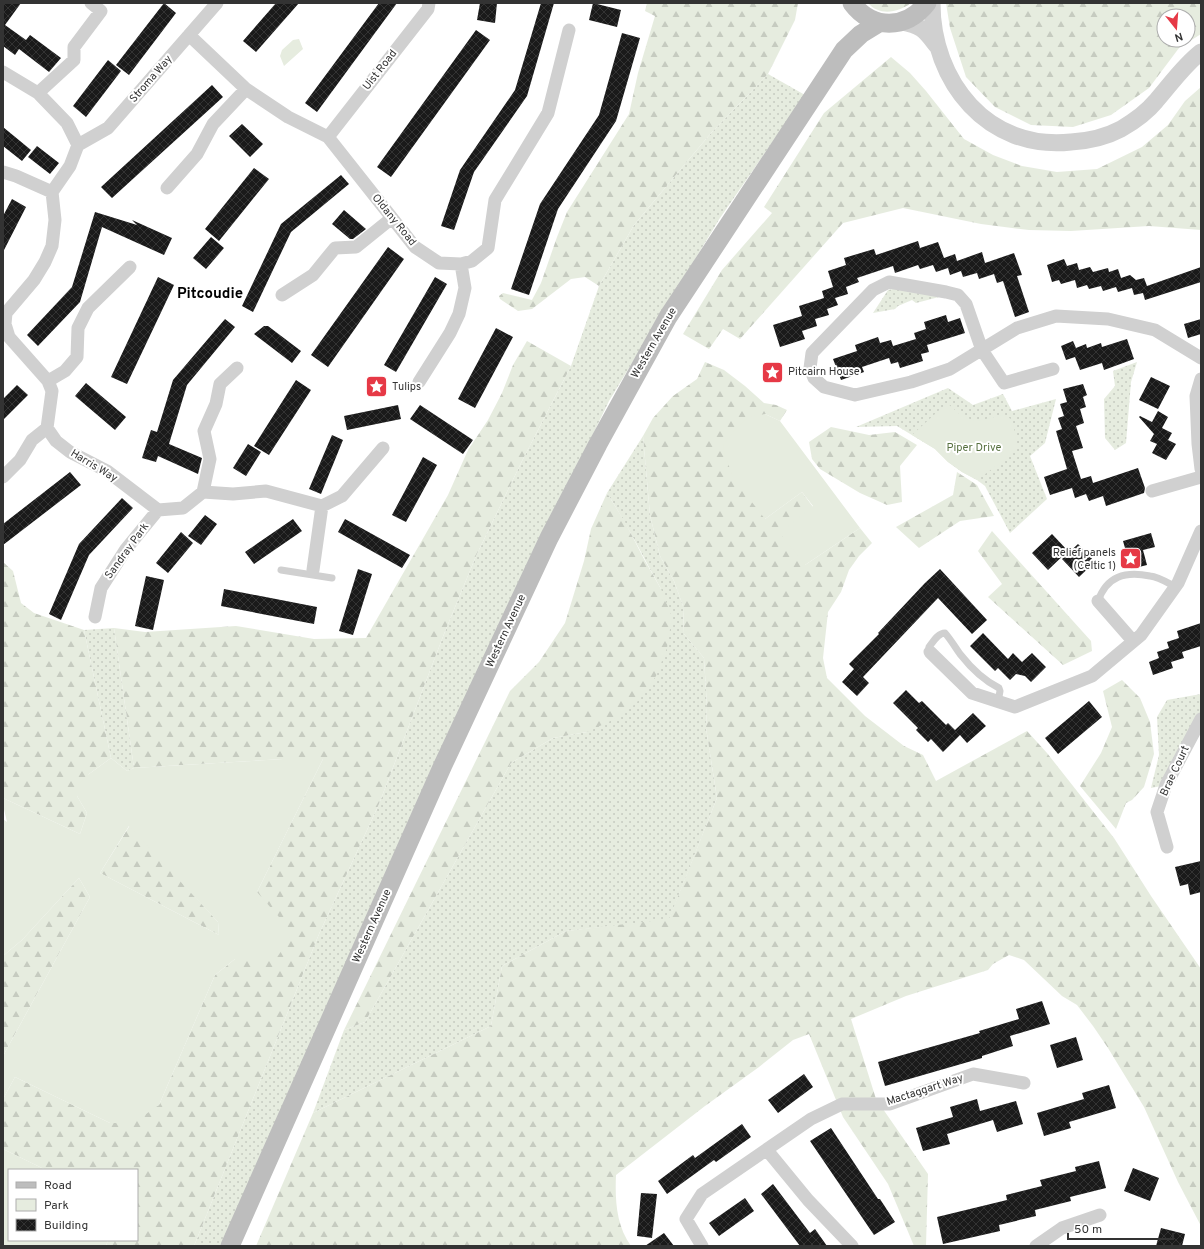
<svg xmlns="http://www.w3.org/2000/svg" width="1204" height="1249" viewBox="0 0 1204 1249" font-family="Overpass,sans-serif">
<style>
.grass{fill:url(#grass-dots)}
.forest{fill:url(#forest-firs);fill-rule:evenodd}
.park{fill:#e6ecdf;fill-rule:evenodd}
.building{fill:url(#building-cross-hatch)}
.lines{fill:none;stroke-linecap:round;stroke-linejoin:round}
.service{stroke:#d0d0d0;stroke-width:7}
.minor{stroke:#d0d0d0;stroke-width:13}
.tertiary{stroke:#d0d0d0;stroke-width:17}
.secondary{stroke:#bdbdbd;stroke-width:19}
.labels{text-anchor:middle;dominant-baseline:central;stroke-width:4;stroke-linejoin:round;paint-order:stroke}
.street-label{font-size:11px;fill:#333;stroke:#fff}
.poi-label{font-size:11px;fill:#333;stroke:#fff;text-anchor:start}
.park-label{font-size:11px;fill:#56703f;stroke:#fff}
.district-label{font-size:15px;font-weight:bold;fill:#000;stroke:#fff}
</style>
<defs>
<pattern id="grass-dots" width="8" height="8" patternUnits="userSpaceOnUse"><rect width="8" height="8" fill="#e6ecdf"/><path d="M2 2h.1M6 6h.1" fill="none" stroke="#c6cbc0" stroke-width="1.8" stroke-linecap="round"/></pattern>
<pattern id="forest-firs" width="22" height="20" patternUnits="userSpaceOnUse"><rect width="22" height="20" fill="#e6ecdf"/><path d="M5 1l3.5 6h-7zM16 11l3.5 6h-7z" fill="#c6cbc0"/></pattern>
<pattern id="building-cross-hatch" width="8" height="8" patternUnits="userSpaceOnUse"><rect width="8" height="8" fill="#1a1a1a"/><path d="M0 0l8 8M0 8l8-8" fill="none" stroke="#333"/></pattern>
</defs>
<rect width="100%" height="100%" fill="#fff"/>
<path class="grass" d="M768 74 805 95 720 218 609 401 455 720 224 1246H194L319 934 379 804 444 634 476 556 522 461 571 366 599 286 634 225 711 133Z
M897 288 937 294 939 297 916 303 912 300 898 306 895 309 873 313 888 290Z
M1137 362 1131 382 1126 443 1115 450 1105 438 1104 399 1115 386 1113 371Z
M948 388 973 405 1003 394 1012 411 1056 399 1045 443 1030 456 1047 499 1010 533 985 486 977 480 962 472 948 462 935 449 897 426 856 427Z
M643 436 650 515 660 556 674 581 683 606 684 634 704 658 707 707 706 728 717 798 669 920 566 931 502 966 491 1026 313 1113 344 1030 365 1022 511 763 553 738 587 732 661 589C643 557 627 524 607 493Z
M114 628 134 768 127 771 111 758 84 630Z
M1201 694V719L1166 785 1151 788 1159 755 1157 717 1167 700Z"/>
<path class="forest" d="M647 3H798L795 20 768 74 711 133 634 225 599 286 585 277 571 279 532 309 518 311 500 299 499 296 503 293 532 300 541 283 557 237 567 212 629 114 638 73 655 16 645 11Z
M868 3H911C898 13 879 16 868 3Z
M946 3H1201V34L1179 48 1149 88 1111 115 1073 127 1031 125 995 107 966 77 950 28ZM1164 16H1188V40H1164Z
M891 57 910 73 926 91 964 139 993 155 1022 166 1057 172 1097 169 1142 147 1168 125 1185 101 1201 87V230L1149 226 1071 231 1029 230 981 224 903 208 843 223 740 339 723 329 709 349 683 334 722 270 772 213 764 207 824 113Z
M527 341 571 366 522 461 476 556 444 634 379 804 319 934 194 1246H106L108 1240H137V1170H46L3 1149V1099L15 1077 110 1123 159 1105 215 975 235 959 276 958 257 892 323 759H283L134 768 114 628 145 632 236 626 314 639 366 638 448 495 468 450 488 420 502 393 513 365Z
M705 362 724 370 745 386 764 403 776 405 787 410 780 421 765 414V519L802 492 813 507 805 565 860 528 872 543 859 556 849 570 841 592 828 612 823 658 827 678 865 716 904 746 923 755 936 781 1027 731 1047 753 1114 838 1151 896 1201 969V1226L1178 1182 1144 1107 1108 1048 1093 1026 1077 1005 1062 996 1024 960 1009 955 993 964 988 970 906 996 851 1019 876 1099 928 1174 926 1246H914L888 1184 843 1117 809 1034 793 1040 759 1067 705 1106 616 1175C615 1200 616 1225 631 1246H256L313 1113 491 1026 502 966 566 931 669 919 717 798 706 728 707 707 704 658 684 634 683 606 674 581 660 556 650 515 643 436 653 418 673 396 697 379Z
M831 427 869 435 895 432 917 445 900 466 902 502 887 505 860 493 820 469 812 459 809 442Z
M957 472 977 485 994 516 960 521 919 548 896 527 953 495Z
M607 493 625 522 644 559 661 589 672 617 667 648 656 676 640 699 623 715 587 732 553 738 511 763 365 1022 344 1030 510 691 539 662 565 623 584 561 591 529Z
M992 531 1091 641 1092 651 1063 665 988 597 1002 584 978 551Z
M3 562 13 571 21 603 34 613 84 630 111 758 89 774 77 796 87 813 80 834 3 798Z
M1122 680 1140 698 1150 722 1154 754 1144 787 1132 800 1126 803 1116 829 1080 786 1101 753 1112 727 1103 691Z
M130 825 218 922 219 935 100 873Z
M79 878 90 897 3 1056V956L22 940Z"/>
<path class="park" d="M299 39 303 49 284 66 280 56 282 50 293 40Z
M947 403 963 417 977 421 1003 415 1011 419C1015 432 1020 443 1011 455L977 480 962 472 948 462 935 449 912 435Z
M765 414 780 421 860 528 805 565 780 533 813 506 802 492 765 519 734 479 725 456 723 445 734 431 748 417Z
M111 758 127 771 134 768 283 759H323L257 892 293 933 276 959H235L215 975 159 1105 133 1123H110L15 1077 3 1099V1056L90 897 79 878 22 940 3 956V819L7 822 3 805V798L80 834 87 813 77 796 78 785 89 774ZM129 826 218 922 219 935 100 873Z
M3 1149 46 1170H9V1240H108L106 1246H3Z"/>
<path class="building" d="M3 3H21L5 25 26 40 30 35 61 58 49 72 19 49 15 55 3 46Z
M164 3 176 13 129 75 116 65Z
M276 3H299L256 52 243 41Z
M379 3H397L317 112 305 103Z
M480 3H497L495 23 477 20Z
M541 3H554L527 96 474 172 454 230 441 226 460 170 515 90Z
M593 3 621 10 617 27 589 20Z
M476 30 490 40 391 177 377 167Z
M622 33 640 38 616 121 558 209 529 295 511 289 540 204 599 115Z
M108 60 121 71 86 117 73 106Z
M212 85 223 97 112 198 101 187Z
M242 124 263 144 250 157 229 136Z
M3 127 31 150 22 161 3 146Z
M37 146 59 163 50 174 28 157Z
M254 168 269 179 219 241 205 229Z
M341 175 349 184 291 232 253 312 242 306 281 224Z
M12 199 26 207 3 252V216Z
M344 210 366 229 353 239H350L332 224Z
M95 212 137 225 132 220 172 238 164 255 102 227 80 302 38 346 27 335 72 287Z
M211 237 224 248 206 269 193 258Z
M918 241 920 248 938 242 944 258 955 254 957 261 982 252 985 263 1014 253 1022 275 1017 276 1029 312 1015 317 1003 281 997 283 994 274 979 279 977 273 963 277 961 271 950 275 948 268 936 272 933 265 920 269 918 265 895 273 893 266 857 278 859 282 846 287 848 294 835 298 838 305 827 309 829 315 815 319 817 326 802 331 805 339 780 347 773 325 802 316 799 306 824 298 822 291 833 287 828 271 846 265 844 258 874 249 876 255Z
M388 247 404 259 328 367 311 355Z
M1064 259 1067 266 1077 263 1079 270 1090 267 1093 272 1108 268 1109 272 1118 269 1121 278 1130 275 1136 280 1144 278 1147 286 1201 267V282L1145 300 1143 293 1134 295 1132 288 1118 292 1116 287 1103 291 1101 286 1089 289 1087 285 1077 288 1075 280 1061 284 1059 280 1052 282 1047 265Z
M158 277 174 285 127 384 111 377Z
M435 277 447 284 396 372 384 365Z
M946 315 948 322 960 318 965 333 927 345 929 352 921 354 923 361 900 368 898 362 891 364 889 358 862 367 864 372 841 380 833 359 857 351 855 345 878 337 880 343 891 340 893 346 916 339 914 333 926 329 924 322Z
M225 319 235 327 187 385 169 444 202 458 198 474 158 456 156 462 142 458 151 430 157 432 173 380Z
M1201 319V334L1188 338 1184 324Z
M264 326H268L301 351 292 363 254 334Z
M496 328 513 337 475 408 458 399Z
M1127 339 1134 359 1104 370 1102 363 1080 370 1075 357 1066 360 1061 346 1073 341 1076 348 1086 344 1087 348 1101 343 1102 347Z
M1151 377 1170 386 1158 409 1139 400Z
M296 380 311 390 269 455 254 446Z
M86 383 126 417 115 430 75 396Z
M1083 384 1087 395 1083 397 1086 407 1080 409 1084 423 1076 426 1083 448 1072 451 1081 479 1091 476 1093 483 1138 468 1145 488 1144 493 1106 506 1103 496 1089 501 1086 494 1075 498 1072 488 1050 495 1044 477 1067 469 1056 431 1062 429 1058 418 1064 416 1060 404 1067 402 1063 389Z
M17 385 28 395 3 420V399Z
M398 405 401 419 347 430 344 416Z
M420 405 473 440 463 454 410 419Z
M1158 411 1168 417 1162 428 1172 433 1168 440 1176 444 1166 460 1152 453 1157 444 1150 441 1154 434 1139 417 1140 416 1152 422Z
M332 435 343 440 321 494 309 489Z
M248 444 261 452 246 476 233 468Z
M423 457 437 465 406 522 392 515Z
M70 472 81 485 3 545V524Z
M122 498 133 508 89 555 61 620 49 614 79 544Z
M205 515 217 524 201 545 188 536Z
M293 519 302 531 254 564 245 552Z
M345 519 410 555 402 568 338 532Z
M181 532 193 543 168 573 156 563Z
M1151 533 1155 547 1143 550 1147 565 1131 569 1123 541Z
M1052 534 1068 551 1048 570 1032 553Z
M1078 544 1095 562 1079 577 1062 559Z
M358 569 372 574 353 635 339 631Z
M940 569 987 620 972 634 938 598 863 677 869 683 857 696 842 682 854 669 849 664 879 634 878 633 925 583Z
M146 576 164 580 153 630 135 626Z
M224 589 317 607 314 624 221 606Z
M1201 623V646L1182 652 1184 658 1171 662 1173 668 1153 675 1149 662 1159 658 1157 652 1169 648 1167 642 1179 638 1177 631Z
M983 633 1008 659 1013 653 1022 662 1032 653 1046 667 1031 682 1025 676 1016 674 1010 680 998 668 995 671 970 646Z
M906 690 919 703 922 701 946 725 948 723 955 730 973 713 986 726 967 743 960 735 943 752 931 739 928 742 916 730 918 728 893 703Z
M1089 701 1102 717 1058 754 1045 738Z
M1201 861V892L1190 895 1188 884 1180 886 1175 867Z
M1042 1001 1050 1024 1010 1036 1013 1046 982 1056V1058L885 1086 878 1062 980 1033 979 1031 1019 1019 1016 1009Z
M1076 1037 1083 1060 1057 1068 1050 1045Z
M804 1074 813 1087 778 1113 768 1100Z
M1109 1085 1116 1108 1069 1122 1071 1128 1044 1136 1037 1113 1084 1099 1082 1093Z
M977 1099 980 1111 1016 1101 1023 1124 997 1132 993 1120 947 1134 950 1144 923 1151 916 1128 953 1117 950 1107Z
M742 1124 751 1137 716 1162 714 1160 667 1194 658 1181 693 1155 695 1158Z
M831 1128 878 1199H880L895 1222 874 1235 810 1141Z
M1099 1161 1106 1188 1070 1197 1071 1201 1035 1210 1036 1216 999 1225 1000 1231 943 1244 937 1217 1007 1200 1006 1195 1042 1186 1040 1180 1076 1171 1075 1167Z
M1133 1168 1159 1178 1150 1201 1124 1191Z
M773 1184 810 1233 815 1229 827 1246H800L761 1194Z
M641 1193 657 1194 652 1238 637 1236Z
M745 1198 754 1211 719 1236 709 1223Z
M1161 1228 1185 1234 1182 1246H1156Z
M664 1233 674 1246H645Z"/>
<g class="lines">
<path class="service" d="M281 570 332 578
M1098 601C1107 576 1125 571 1150 576 1159 577 1168 583 1176 587
M930 652 929 647C933 642 938 633 945 633 951 640 955 647 960 654 971 668 983 680 999 688L1000 691 998 702"/>
<path class="minor" d="M189 35 246 89 288 117 328 137 415 247 439 263 461 264 472 261 488 248 495 200 548 113 569 30
M3 72 38 93 67 123 78 145 70 166 52 192 55 220 52 246 45 262 34 280 6 313 5 324 9 337 48 381 52 391 47 428 56 441 70 452 107 471 158 510 183 508 203 492 233 494 266 491 322 506
M38 93 74 60V47L101 11 91 3
M328 137 428 9 429 3
M78 145 108 128 217 3
M3 172 16 176 52 192
M167 188 197 154 213 124 246 89
M282 295 313 275 335 248 356 247 392 218
M1053 369 1004 383 982 350 966 304 958 295 946 292 889 282 873 290 812 353 810 368 814 378 824 387 855 395 911 382 950 369 1017 328 1056 316 1108 319 1155 330 1201 358
M1201 379 1196 396 1198 444 1201 469
M48 381 65 371 77 357 78 328 88 308 130 267
M419 382 450 333 459 314 465 288 461 264
M3 477 20 460 32 440 47 428
M1152 491 1201 477
M203 492 210 459 204 431 216 404 220 384 237 368
M322 506 342 496 383 448
M313 570 322 506
M1098 601 1133 641
M95 617 101 588 126 549 158 510
M930 652 972 693 1015 707 1092 676 1141 635 1178 583 1201 531
M1167 847 1157 812 1166 785 1201 719
M767 1150 808 1200 852 1246
M702 1246 686 1219 702 1194 811 1119 842 1104H890L973 1074 1024 1083
M1036 1246 1062 1228 1100 1215"/>
<path class="tertiary" d="M932 3C932 82 988 151 1071 142 1088 141 1106 137 1121 129 1133 122 1147 112 1156 101 1171 84 1183 66 1201 52
M902 22C923 26 925 31 937 46"/>
<path class="secondary" d="M852 3C872 30 906 30 927 3
M230 1246 443 765 549 538 598 444 668 317 844 50 861 34 879 23"/>
</g>
<defs>
<symbol id="sight-square" viewBox="-11 -11 22 22"><rect x="-9" y="-9" width="18" height="18" rx="4" fill="#e63946" stroke="#fff"/><path d="M0-6L1.8-2.2L6-1.7L2.9 1.2L3.7 5.4L0 3.3L-3.7 5.4L-2.9 1.2L-6-1.7L-1.8-2.2Z" fill="#fff"/></symbol>
</defs>
<g fill-rule="evenodd">
<use href="#sight-square" x="760" y="360" width="25" height="25"/>
<use href="#sight-square" x="364" y="374" width="25" height="25"/>
<use href="#sight-square" x="1118" y="546" width="25" height="25"/>
</g>
<g class="labels">
<g class="street-label">
<text transform="translate(380 70) rotate(-52)">Uist Road</text>
<text transform="translate(151 79) rotate(-49)">Stroma Way</text>
<text transform="translate(394 220) rotate(51)">Oldany Road</text>
<text transform="translate(654 343) rotate(-60)">Western Avenue</text>
<text transform="translate(94 466) rotate(31)">Harris Way</text>
<text transform="translate(127 551) rotate(-54)">Sandray Park</text>
<text transform="translate(506 631) rotate(-65)">Western Avenue</text>
<text transform="translate(1175 771) rotate(-65)">Brae Court</text>
<text transform="translate(372 926) rotate(-66)">Western Avenue</text>
<text transform="translate(925 1090) rotate(-18)">Mactaggart Way</text>
</g>
<g class="poi-label">
<text x="788" y="372">Pitcairn House</text>
<text x="392" y="387">Tulips</text>
<text x="1116" y="553" text-anchor="end">Relief panels<tspan x="1116" dy="13">(Celtic 1)</tspan></text>
</g>
<g class="park-label">
<text x="974" y="448">Piper Drive</text>
</g>
<g class="district-label">
<text x="210" y="294">Pitcoudie</text>
</g>
</g>
<rect width="1204" height="1249" fill="none" stroke="#333333" stroke-width="8"/>
<rect x="8" y="1169" width="130" height="72" fill="#ffffff" stroke="#adadad"/>
<rect x="16" y="1182" width="20" height="6" fill="#bdbdbd" stroke="#adadad"/>
<text x="44" y="1189" font-size="12" fill="#333333">Road</text>
<rect x="16" y="1199" width="20" height="12" fill="#e6ecdf" stroke="#adadad"/>
<text x="44" y="1209" font-size="12" fill="#333333">Park</text>
<rect x="16" y="1219" width="20" height="12" fill="url(#building-cross-hatch)" stroke="#adadad"/>
<text x="44" y="1229" font-size="12" fill="#333333">Building</text>
<g transform="translate(1176 28) rotate(163)"><circle r="19" fill="#ffffff" stroke="#adadad"/>
<path d="M0-3L7 15L0 10L-7 15Z" fill="#e63946"/>
<text y="-6" font-size="11" font-weight="bold" text-anchor="middle" fill="#333333">N</text>
</g>
<path d="M1068 1233v6h105v-6" fill="none" stroke="#333333" stroke-width="2"/>
<text x="1074" y="1233" font-size="12" fill="#333333" stroke="#ffffff" stroke-width="3" paint-order="stroke">50 m</text>
</svg>
